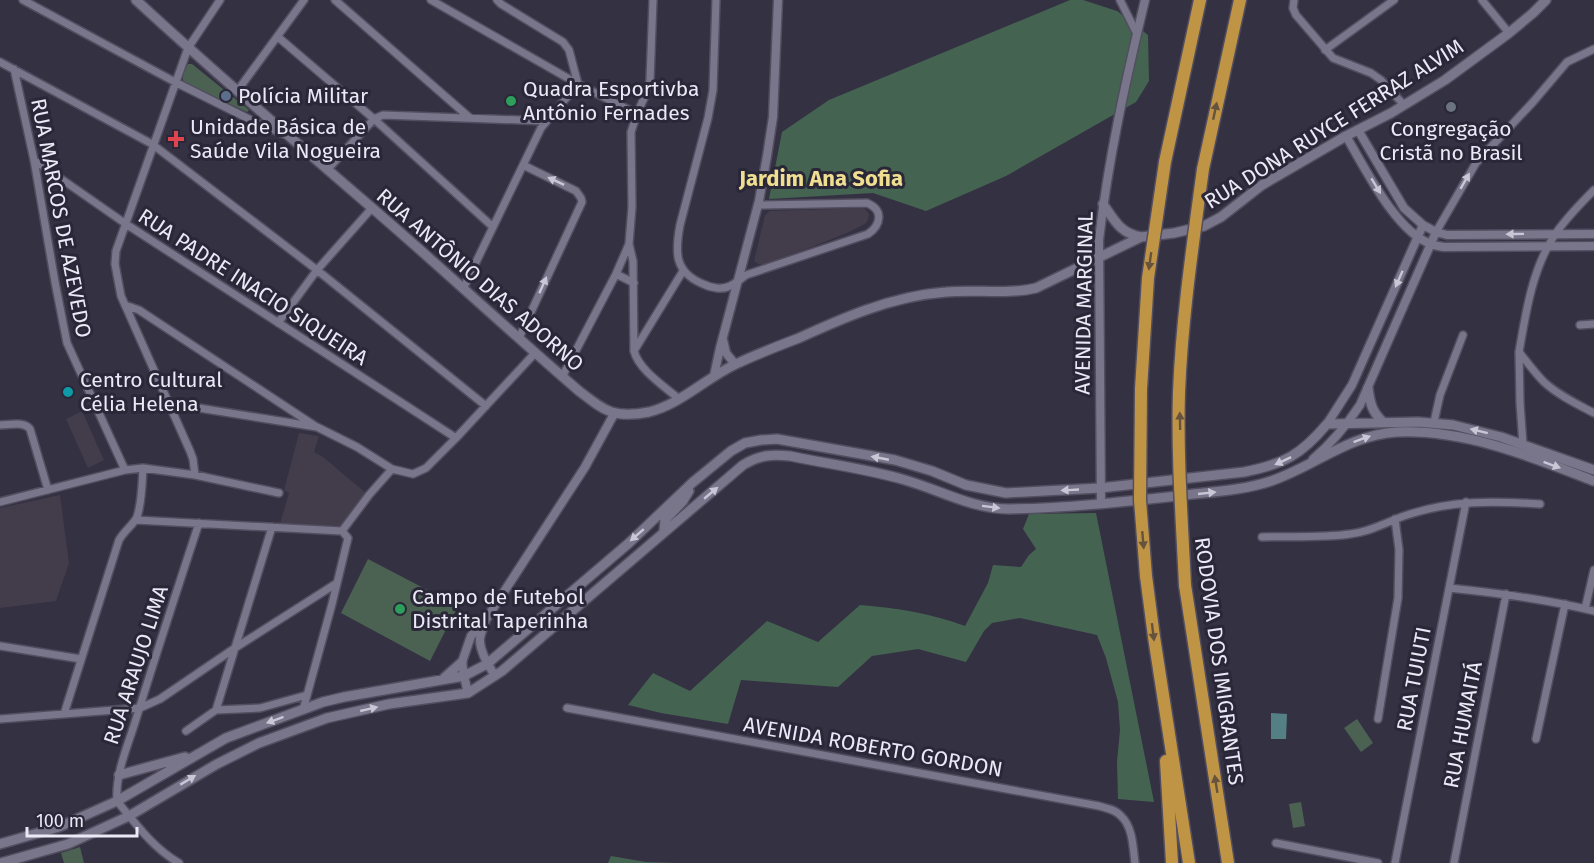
<svg xmlns="http://www.w3.org/2000/svg" width="1594" height="863" viewBox="0 0 1594 863" font-family="'Fira Sans',sans-serif">
<style>
.education{fill:#423c4b}
.green{fill:#4b6253}
.forest{fill:#446451}
.water{fill:#548084}
.lines{fill:none;stroke-linecap:round;stroke-linejoin:round}
.minor-casing{stroke:#524e5f;stroke-width:10}
.tertiary-casing{stroke:#524e5f;stroke-width:11}
.secondary-casing{stroke:#524e5f;stroke-width:12}
.motorway-casing{stroke:#524e5f;stroke-width:15}
.minor{stroke:#79768c;stroke-width:7}
.tertiary{stroke:#79768c;stroke-width:8}
.secondary{stroke:#79768c;stroke-width:9}
.motorway{stroke:#bf9445;stroke-width:12}
.motorway-bridge-casing{stroke:#524e5f;stroke-width:15;stroke-linecap:butt}
.motorway-bridge{stroke:#bf9445;stroke-width:12}
.oneway{fill:#66533e}
.oneway2{fill:#c9c6d6}
.service-dot{fill:#5c6f8a;stroke:#2a2739;stroke-width:2}
.leisure-dot{fill:#2e9e5b;stroke:#2a2739;stroke-width:2}
.worship-dot{fill:#6b7280;stroke:#2a2739;stroke-width:2}
.health-dot{fill:#e0444e;stroke:#2a2739;stroke-width:2}
.culture-dot{fill:#0f9aa8;stroke:#2a2739;stroke-width:2}
.labels{text-anchor:middle;dominant-baseline:central;stroke-width:6;stroke-linejoin:round;paint-order:stroke}
.poi-label{font-size:21px;fill:#ebe9f5;stroke:#2a2739;text-anchor:start}
.street-label{font-size:21px;fill:#ebe9f5;stroke:#2a2739}
.neighbourhood-label{font-size:22px;font-weight:bold;fill:#f1df91;stroke:#2a2739}
</style>
<rect width="100%" height="100%" fill="#343143"/>
<path class="education" d="M864 208 869 214 868 220 865 224 847 233 766 265 758 264 754 261 765 215 770 211Z
M82 411 104 460 88 468 66 419Z
M299 433 319 436 314 452 323 457 366 493 342 526 280 524 289 493 284 490Z
M60 495 69 563 56 601 0 608V508Z"/>
<path class="green" d="M188 64H192L249 110 247 112 186 84 183 80V72Z
M368 559 458 606 430 661 341 613Z
M1357 719 1373 743 1361 752 1344 728Z
M1301 802 1305 826 1293 828 1289 804Z
M80 847 84 863H64L61 853Z"/>
<path class="forest" d="M1070 0H1083L1117 11 1148 35 1149 81 1136 102 1006 176 926 211 873 193 769 199 782 132 829 100Z
M1096 513 1154 802 1118 799 1117 762 1120 730 1118 702 1106 658 1097 635 1020 618 992 623 984 631 966 662 918 649 872 656 838 687 741 680 728 724 661 713 628 705 653 673 690 691 767 621 818 642 860 605C897 608 930 613 965 626L988 583 993 565 1021 567 1029 555 1036 549 1023 529 1029 514Z
M611 856 646 862 677 863H608Z"/>
<path class="water" d="M1271 713 1287 714 1286 739H1271Z"/>
<g class="lines">
<defs>
<path id="minor" d="M23 0 175 82 261 125 284 134
M335 0 470 118
M431 0 578 84 637 114
M716 0 713 90 708 118 680 225C675 252 674 272 703 284 711 288 722 290 730 286 736 283 741 279 746 275L868 234C881 225 884 210 867 203L758 205
M1120 0 1137 34
M1294 0 1293 8 1296 15 1333 58 1371 73 1381 80 1403 104
M1482 0 1509 33
M278 37 374 119 493 227
M1325 50 1394 0
M0 62 152 144 317 270 486 406
M14 69 34 160 55 282 67 343 125 470
M238 90 304 0
M34 160 126 224 456 438
M327 170 374 119 383 115 546 121
M1594 190C1580 204 1565 219 1554 236 1532 270 1526 312 1519 352 1527 362 1535 373 1544 382 1558 395 1577 404 1594 413
M1436 232 1476 163 1533 102 1567 62 1594 49
M629 244 633 261 634 351C639 370 664 386 679 399
M616 274 634 283
M463 289 541 128 578 84 569 50 563 42 501 4 497 0
M125 305 139 310 315 426
M278 323 317 270 372 208
M1580 325 1594 324
M519 338 582 202 581 198 576 191 523 165
M634 351 683 271
M1519 352 1520 403 1523 445
M562 377 616 274 629 244 632 207 631 132 637 114 648 89 650 80 653 0
M168 403 317 427 357 447 392 469 413 474 426 468 456 438 535 353
M1434 422 1440 395 1463 335
M0 425C10 425 24 421 30 429L48 490
M195 475 193 459 190 451 121 296 115 264 116 251 188 48 220 0
M0 502 125 470 143 468 195 475 279 493
M136 520 342 531
M342 531 369 495 392 469
M1262 537C1290 536 1323 538 1350 534 1371 532 1388 521 1407 515 1452 500 1493 501 1540 504
M1449 588C1498 593 1546 599 1594 611
M1585 609 1594 570
M0 646 81 659
M567 708 1099 806C1107 808 1116 810 1121 816 1133 827 1133 848 1135 863
M216 710 272 527
M303 710 332 604 348 538 342 531
M64 714 119 540C124 531 134 524 137 517 142 502 142 484 143 468
M0 719 140 708 160 699 235 648 337 583
M1378 719 1398 598 1399 550 1395 519
M186 731 216 710 260 708 307 695
M1536 739 1565 604
M1276 843 1378 863
M179 863C153 848 136 824 117 801 115 772 129 743 137 716 157 651 178 587 199 523
M1395 863 1466 502
M1454 863 1506 594"/>
<path id="tertiary" d="M1358 130 1404 208 1423 225 1436 232 1447 235 1594 234
M1346 136C1365 168 1396 232 1431 244 1435 246 1440 246 1444 247L1594 246
M723 340 726 353 735 364
M714 376 720 348 759 201 767 156 773 117 778 0
M1327 424 1352 385 1423 225
M1313 459C1332 443 1346 426 1360 405L1436 232
M1101 504 1099 240C1108 160 1126 79 1145 0
M485 623C483 628 481 633 480 638 479 651 489 666 495 676
M468 693 464 676 462 662 471 636 485 621 585 467 614 414"/>
<path id="secondary" d="M136 0C213 71 292 139 371 207 441 267 509 331 579 391 605 411 614 419 649 412 681 404 706 378 736 364 757 354 778 346 799 338 821 328 843 318 866 310 891 301 919 294 946 292 976 289 1006 295 1036 288L1141 237 1174 233 1204 226 1221 217 1262 185 1346 136 1391 113 1445 80 1509 33 1533 13 1546 0
M1103 204C1115 221 1120 233 1141 237
M1368 388C1370 403 1372 412 1383 422
M664 531 665 520 683 501 689 491
M444 678 462 662
M119 775 185 757
M0 844 59 827 117 801 226 738 323 702 344 697 464 676 487 664 629 543 692 483 731 451 745 443 761 440 777 439 895 460 932 471 966 485 1006 493 1100 488 1244 472C1284 464 1301 455 1327 424L1418 422 1453 425 1501 437 1594 470
M1 863 68 844 129 816 217 764 259 743 327 718 389 704 468 693 502 671 743 465C759 455 772 454 790 456 828 464 868 469 905 480 940 490 972 509 1010 509 1066 508 1122 502 1177 496 1208 492 1241 491 1271 481 1315 466 1348 435 1397 432 1465 429 1532 457 1594 481"/>
<path id="motorway" d="M1165 162 1200 0
M1203 169 1240 0
M1146 576 1154 637 1189 863
M1185 585 1228 863
M1166 761 1172 863"/>
</defs>
<use href="#minor" class="minor-casing"/>
<use href="#tertiary" class="tertiary-casing"/>
<use href="#secondary" class="secondary-casing"/>
<use href="#motorway" class="motorway-casing"/>
<use href="#minor" class="minor"/>
<use href="#tertiary" class="tertiary"/>
<use href="#secondary" class="secondary"/>
<use href="#motorway" class="motorway"/>
<defs>
<path id="motorway-bridge" d="M1146 576 1140 500 1141 389 1148 278 1165 162
M1185 585C1182 521 1177 456 1179 392 1182 317 1193 243 1203 169"/>
</defs>
<use href="#motorway-bridge" class="motorway-bridge-casing"/>
<use href="#motorway-bridge" class="motorway-bridge"/>
</g>
<defs><path id="oneway-solid" d="M-6-.8H1V-3.2L6.5 0L1 3.2V.8H-6Z" transform="scale(1.5)"/></defs>
<g class="oneway">
<use href="#oneway-solid" transform="translate(1215 111) rotate(-78)"/>
<use href="#oneway-solid" transform="translate(1150 261) rotate(98)"/>
<use href="#oneway-solid" transform="translate(1180 421) rotate(-91)"/>
<use href="#oneway-solid" transform="translate(1143 540) rotate(85)"/>
<use href="#oneway-solid" transform="translate(1153 632) rotate(83)"/>
<use href="#oneway-solid" transform="translate(1216 784) rotate(-99)"/>
</g>
<g class="oneway2">
<use href="#oneway-solid" transform="translate(556 181) rotate(-155)"/>
<use href="#oneway-solid" transform="translate(1465 181) rotate(-60)"/>
<use href="#oneway-solid" transform="translate(1376 186) rotate(59)"/>
<use href="#oneway-solid" transform="translate(1515 234) rotate(179)"/>
<use href="#oneway-solid" transform="translate(1399 279) rotate(114)"/>
<use href="#oneway-solid" transform="translate(543 285) rotate(-66)"/>
<use href="#oneway-solid" transform="translate(1479 431) rotate(-166)"/>
<use href="#oneway-solid" transform="translate(1362 439) rotate(-20)"/>
<use href="#oneway-solid" transform="translate(880 458) rotate(-169)"/>
<use href="#oneway-solid" transform="translate(1283 461) rotate(155)"/>
<use href="#oneway-solid" transform="translate(1552 465) rotate(20)"/>
<use href="#oneway-solid" transform="translate(1070 490) rotate(177)"/>
<use href="#oneway-solid" transform="translate(711 493) rotate(-40)"/>
<use href="#oneway-solid" transform="translate(1207 493) rotate(-6)"/>
<use href="#oneway-solid" transform="translate(991 507) rotate(7)"/>
<use href="#oneway-solid" transform="translate(637 535) rotate(139)"/>
<use href="#oneway-solid" transform="translate(369 709) rotate(-13)"/>
<use href="#oneway-solid" transform="translate(275 720) rotate(160)"/>
<use href="#oneway-solid" transform="translate(188 780) rotate(-31)"/>
</g>
<circle class="service-dot" cx="226" cy="96" r="6"/>
<g class="leisure-dot">
<circle cx="511" cy="101" r="6"/>
<circle cx="400" cy="609" r="6"/>
</g>
<circle class="worship-dot" cx="1451" cy="107" r="6"/>
<path class="health-dot" d="M173 130h6v6h6v6h-6v6h-6v-6h-6v-6h6z"/>
<circle class="culture-dot" cx="68" cy="392" r="6"/>
<g class="labels">
<g class="poi-label">
<text x="523" y="89">Quadra Esportivba<tspan x="523" dy="24">Antônio Fernades</tspan></text>
<text x="238" y="96">Polícia Militar</text>
<text x="190" y="127">Unidade Básica de<tspan x="190" dy="24">Saúde Vila Nogueira</tspan></text>
<text x="1451" y="129" text-anchor="middle">Congregação<tspan x="1451" dy="24">Cristã no Brasil</tspan></text>
<text x="80" y="380">Centro Cultural<tspan x="80" dy="24">Célia Helena</tspan></text>
<text x="412" y="597">Campo de Futebol<tspan x="412" dy="24">Distrital Taperinha</tspan></text>
</g>
<g class="street-label">
<text transform="translate(1334 124) rotate(-32)">RUA DONA RUYCE FERRAZ ALVIM</text>
<text transform="translate(61 218) rotate(79)">RUA MARCOS DE AZEVEDO</text>
<text transform="translate(480 280) rotate(41)">RUA ANTÔNIO DIAS ADORNO</text>
<text transform="translate(253 287) rotate(33)">RUA PADRE INACIO SIQUEIRA</text>
<text transform="translate(1084 303) rotate(-89)">AVENIDA MARGINAL</text>
<text transform="translate(1219 661) rotate(82)">RODOVIA DOS IMIGRANTES</text>
<text transform="translate(136 665) rotate(-72)">RUA ARAUJO LIMA</text>
<text transform="translate(1414 679) rotate(-79)">RUA TUIUTI</text>
<text transform="translate(1463 725) rotate(-79)">RUA HUMAITÁ</text>
<text transform="translate(873 747) rotate(10)">AVENIDA ROBERTO GORDON</text>
</g>
<g class="neighbourhood-label">
<text x="821" y="178">Jardim Ana Sofia</text>
</g>
</g>
<path d="M27 827v9h110v-9" fill="none" stroke="#ebe9f5" stroke-width="3"/>
<text x="36" y="827" font-size="18" fill="#ebe9f5" stroke="#2a2739" stroke-width="4.5" paint-order="stroke">100 m</text>
</svg>
